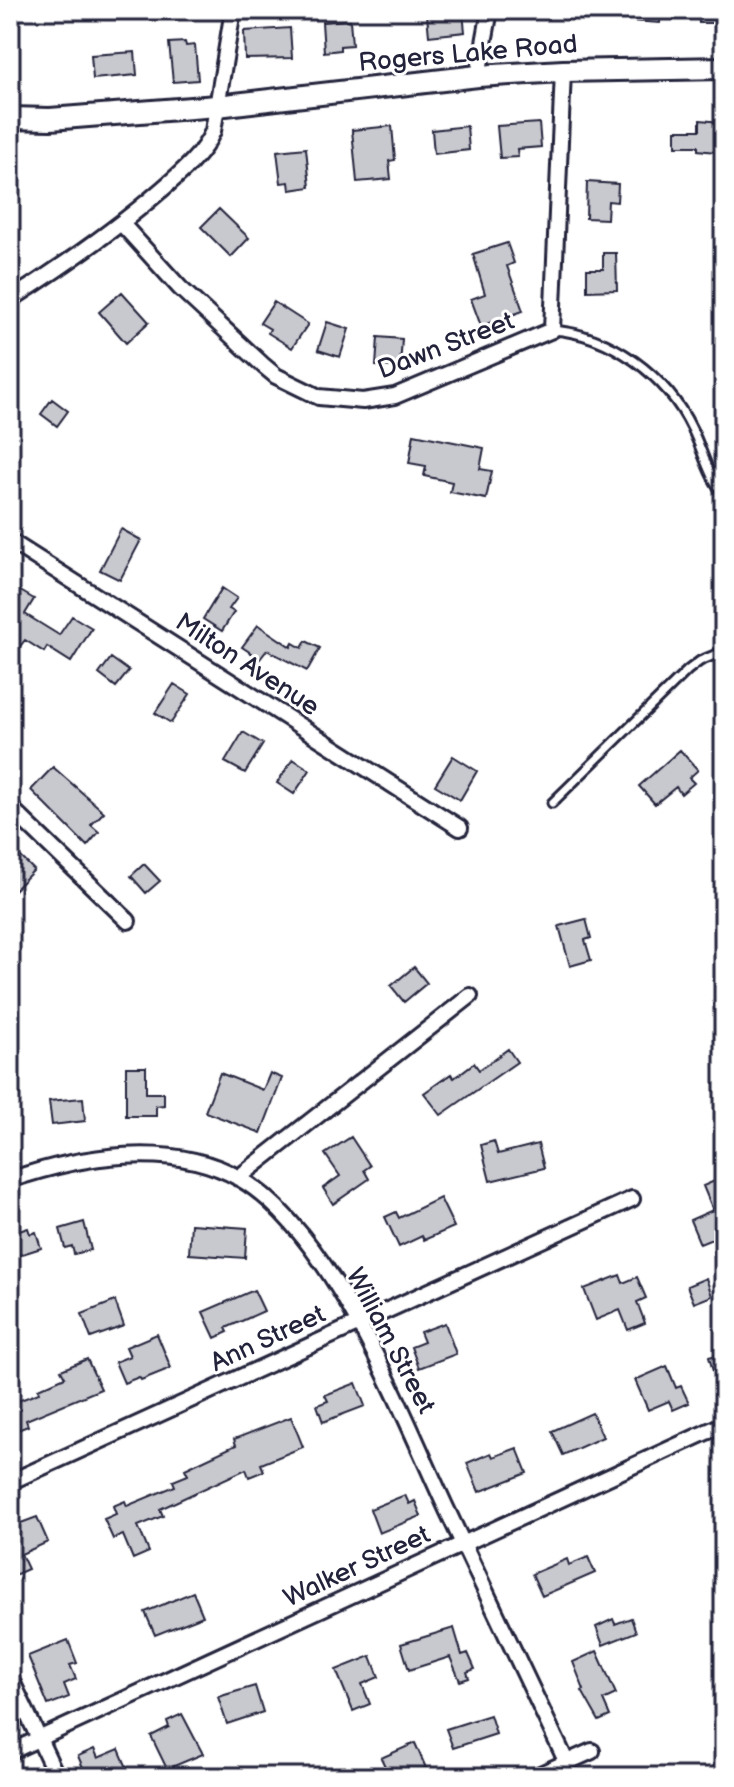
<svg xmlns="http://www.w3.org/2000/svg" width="734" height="1787" viewBox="0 0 734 1787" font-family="'Balsamiq Sans',sans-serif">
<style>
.building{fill:#c8c8cf;stroke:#22223b;stroke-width:2}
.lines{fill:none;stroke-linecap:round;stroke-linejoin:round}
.service-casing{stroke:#22223b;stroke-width:13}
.minor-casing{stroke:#22223b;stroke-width:20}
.secondary-casing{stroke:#22223b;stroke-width:26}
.service{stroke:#fff;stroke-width:7}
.minor{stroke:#fff;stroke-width:14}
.secondary{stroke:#fff;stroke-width:20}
.labels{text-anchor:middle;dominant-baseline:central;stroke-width:6;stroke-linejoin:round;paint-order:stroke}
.street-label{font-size:26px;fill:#22223b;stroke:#fff}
</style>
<rect width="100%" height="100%" fill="#fff"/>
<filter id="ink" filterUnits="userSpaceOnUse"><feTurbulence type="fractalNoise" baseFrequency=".0125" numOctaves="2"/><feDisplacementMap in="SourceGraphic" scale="16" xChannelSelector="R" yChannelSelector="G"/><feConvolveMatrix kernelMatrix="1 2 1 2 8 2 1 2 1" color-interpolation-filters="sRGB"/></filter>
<g filter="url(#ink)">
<path class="building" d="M617 10H661L660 23 617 20Z
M698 10H724V23H699Z
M463 12 465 32 429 36 427 15Z
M350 20 352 45 340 46V50L324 52 322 22Z
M290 28 292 58 245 59 244 31Z
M185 42 186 46 195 45 198 80 173 82 169 43Z
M135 52 137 75 93 79 91 55Z
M700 120 721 122V126H724V153L698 150V146H676V130H700Z
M539 123 541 147 517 149 518 157 500 158 497 126Z
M392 126 395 160 389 161 391 179 357 182 352 130Z
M467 126 469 150 434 154 432 130Z
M306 148 310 187 290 190 289 182 281 183 277 151Z
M587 182 618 184 617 202 608 201 607 219 586 218Z
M219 209 249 238 231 257 201 227Z
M507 243 514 263 507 266 523 311 481 326 471 299 485 294 473 254Z
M603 253H616L617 290 587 291V269H603Z
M122 292 149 322 126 343 99 312Z
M274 302 308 324 292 348 268 333 270 329 260 323Z
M327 322 349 329 340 357 318 350Z
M378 337 402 339 400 367 376 366Z
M52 399 68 411 57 426 41 414Z
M414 434 484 448 480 469 492 471 486 499 450 492 452 482 424 476 426 466 409 463Z
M121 529 141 540 120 580 100 570Z
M10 585 34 599 25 614 59 635 72 616 92 628 71 662 47 647 44 652 25 640 10 659Z
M222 588 237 598 229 609 234 612 222 631 203 619Z
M258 625 291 647 293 643 302 648 306 641 320 648 307 671 267 650 260 659 242 647Z
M111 658 129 671 116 687 99 674Z
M174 684 190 694 171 723 155 713Z
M243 732 263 744 245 773 225 762Z
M680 750 698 770 689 778 694 783 681 794 676 787 655 804 639 786Z
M453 756 477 771 460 800 435 785Z
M293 759 310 770 294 794 277 783Z
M53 767 104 812 91 825 99 832 87 846 31 790Z
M10 846 34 870 10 894Z
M144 864 160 881 146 893 131 876Z
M586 919 591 938 585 940 591 960 570 966 559 926Z
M414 967 427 983 404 1002 391 986Z
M508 1049 517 1062 441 1115 424 1093 451 1074 454 1078 474 1063 479 1070Z
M126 1067H146V1093H164V1105L156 1106V1116H126Z
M220 1073 263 1090 270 1073 282 1078 261 1133 205 1112Z
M83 1098 85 1121 52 1125 49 1101Z
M351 1137 370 1166 364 1170 369 1179 333 1204 323 1188 340 1176 325 1154Z
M494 1141 498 1154 538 1144 544 1168 490 1181 481 1145Z
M724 1177V1267L712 1239 700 1244 690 1220 713 1210 703 1186Z
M440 1198 454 1227 424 1240 422 1236 399 1247 385 1217 396 1212 399 1218Z
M84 1222 91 1250 74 1254 72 1246 65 1248 60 1229Z
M191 1224 247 1228 245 1258 189 1254Z
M28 1228 30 1234 36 1232 41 1248 10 1258V1234Z
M620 1275 623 1283 637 1277 646 1298 637 1302 645 1323 628 1330 620 1310 596 1320 584 1289Z
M706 1278 712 1296 694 1303 687 1286Z
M254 1290 264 1311 226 1328 228 1332 215 1338 203 1312Z
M115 1301 124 1326 91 1338 82 1314Z
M445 1323 456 1354 419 1368 411 1347 424 1342 420 1332Z
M157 1334 171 1368 141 1380 139 1377 124 1383 115 1362 130 1356 126 1347Z
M724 1353V1396H720L709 1357Z
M87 1359 101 1389 26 1420 28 1426 10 1433V1404L39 1393 38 1389 65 1377 61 1370Z
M667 1366 676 1388 681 1386 689 1403 673 1410 669 1401 648 1410 635 1380Z
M356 1383 365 1406 323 1422 317 1405 328 1401 325 1395Z
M592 1413 603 1437 563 1455 552 1431Z
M291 1417 303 1447 261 1464 264 1471 249 1477 246 1469 160 1509 163 1516 138 1526 149 1552 133 1559 123 1535 113 1539 104 1519 116 1514 113 1506 125 1501 127 1506 175 1486 173 1481 188 1475 185 1469 236 1445 234 1439Z
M517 1448 527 1473 479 1492 467 1463 491 1453 493 1457Z
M405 1495 409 1504 415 1501 421 1516 379 1533 370 1509Z
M37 1517 48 1542 21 1554 28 1569 10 1577V1527Z
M588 1557 595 1573 542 1596 532 1574 567 1559 569 1565Z
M193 1592 203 1616 155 1635 145 1612Z
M631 1618 636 1632 603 1645 596 1627 613 1619 615 1624Z
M454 1628 462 1655 468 1653 475 1669 467 1672 469 1678 460 1681 450 1657 409 1670 401 1644Z
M68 1640 77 1663 70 1665 76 1679 64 1684 69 1697 48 1705 28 1656Z
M597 1651 616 1694 603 1700 610 1716 599 1721 582 1691 584 1690 573 1662Z
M371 1656 379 1677 362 1684 370 1704 353 1711 336 1670Z
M255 1686 263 1712 227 1724 218 1697Z
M182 1714 203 1754 167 1769 151 1736 169 1727 167 1721Z
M490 1715 496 1734 453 1748 446 1729Z
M415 1743 426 1768 406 1777H390L381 1758Z
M94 1749 98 1758 119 1749 131 1777H87L78 1756Z"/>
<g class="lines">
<defs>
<path id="service" d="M552 330C611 334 667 376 692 429 703 451 708 476 724 495
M552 803 688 670 700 661 724 651"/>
<path id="minor" d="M478 76 490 10
M122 224 180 288 264 366 276 376 319 397 363 401 395 396 552 330 563 71
M10 300C63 266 113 232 160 191 180 174 203 155 213 131L233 10
M10 541 460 828
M10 807 128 921
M238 1178 470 996
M10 1180C79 1156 172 1140 239 1178 334 1233 402 1414 448 1512 487 1595 527 1679 567 1763
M10 1482 632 1199
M10 1677 57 1777
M10 1752 724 1424
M534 1777 592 1751"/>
<path id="secondary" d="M10 118 50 119 217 106 478 76 563 71 724 68"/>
</defs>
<use href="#service" class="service-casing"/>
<use href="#minor" class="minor-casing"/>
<use href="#secondary" class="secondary-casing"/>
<use href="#service" class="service"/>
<use href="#minor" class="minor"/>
<use href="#secondary" class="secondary"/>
</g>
</g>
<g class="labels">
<g class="street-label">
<text transform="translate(468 54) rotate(-5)">Rogers Lake Road</text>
<text transform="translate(446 346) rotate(-21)">Dawn Street</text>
<text transform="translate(247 665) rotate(33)">Milton Avenue</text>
<text transform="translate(268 1339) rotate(-25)">Ann Street</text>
<text transform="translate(390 1341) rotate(62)">William Street</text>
<text transform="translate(357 1567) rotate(-25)">Walker Street</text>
</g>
</g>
<rect width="734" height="1787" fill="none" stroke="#fff" stroke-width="40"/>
<rect x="20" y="20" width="694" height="1747" fill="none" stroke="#22223b" stroke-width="3" filter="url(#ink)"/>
</svg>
